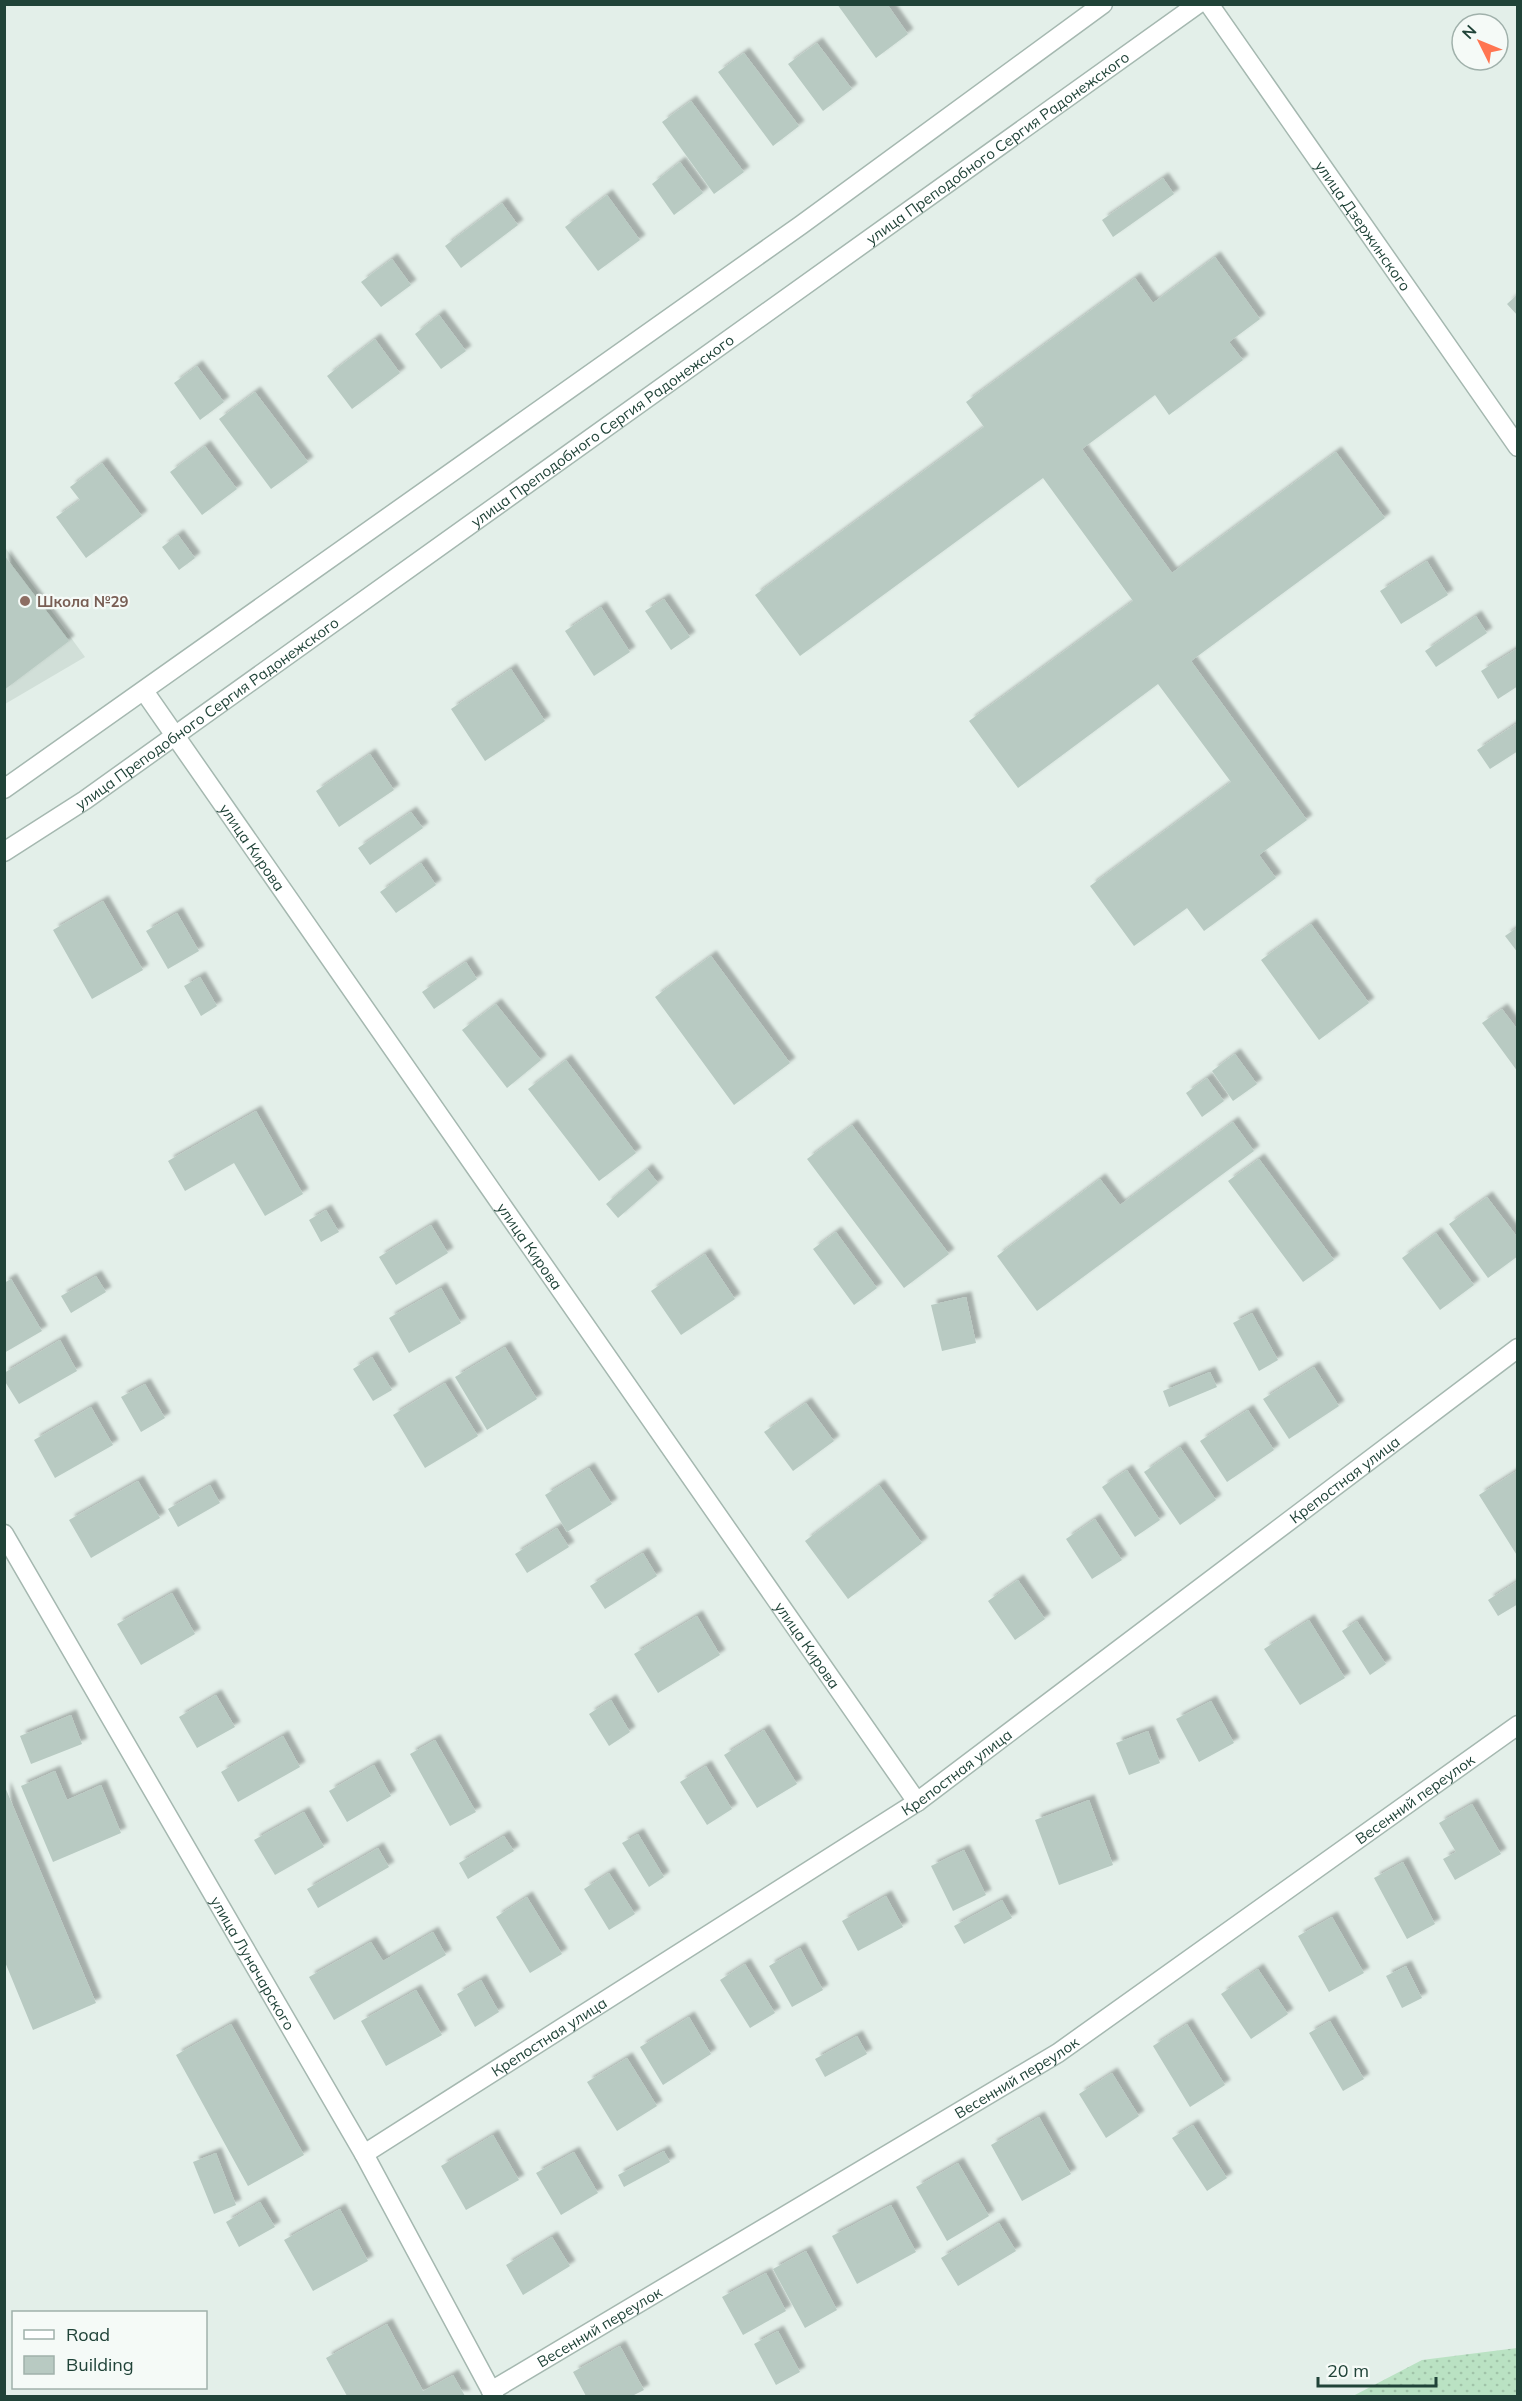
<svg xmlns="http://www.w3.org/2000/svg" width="1522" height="2401" viewBox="0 0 1522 2401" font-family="Mulish,sans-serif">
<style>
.built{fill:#d1dfd8}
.grass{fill:url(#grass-dots)}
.building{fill:#b8cac2;filter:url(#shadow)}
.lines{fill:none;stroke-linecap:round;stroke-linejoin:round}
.minor-casing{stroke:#a5b8b0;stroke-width:21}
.tertiary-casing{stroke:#a5b8b0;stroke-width:21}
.minor{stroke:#fff;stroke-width:18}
.tertiary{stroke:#fff;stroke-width:18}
.education-dot{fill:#8d6e63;stroke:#f5faf7;stroke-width:2}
.labels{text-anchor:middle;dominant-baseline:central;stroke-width:4.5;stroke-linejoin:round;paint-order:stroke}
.street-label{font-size:15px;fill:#204338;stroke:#f5faf7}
.education-label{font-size:15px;font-weight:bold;fill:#785e54;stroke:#f5faf7;text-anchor:start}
</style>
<defs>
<pattern id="grass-dots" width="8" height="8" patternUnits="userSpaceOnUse" patternTransform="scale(1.5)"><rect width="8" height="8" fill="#bae2c3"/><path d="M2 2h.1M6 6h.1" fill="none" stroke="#a0c3a8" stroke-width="1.8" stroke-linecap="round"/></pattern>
<filter id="shadow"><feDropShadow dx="5.5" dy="-5.5" stdDeviation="1.5" flood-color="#0004"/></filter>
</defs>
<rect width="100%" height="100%" fill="#e3efe9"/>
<path class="built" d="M4 546 85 657 5 704H4Z"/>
<path class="grass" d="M1517 2348V2396H1353L1422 2360Z"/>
<path class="building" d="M837 4H887L908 34 876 58Z
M817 43 852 89 823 111 788 64Z
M744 53 799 126 773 146 718 72Z
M691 101 744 172 714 194 662 122Z
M680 162 703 193 674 215 652 184Z
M1163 178 1174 194 1113 237 1102 220Z
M607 195 640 240 598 271 565 227Z
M502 203 518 225 461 268 445 246Z
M1215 257 1260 319 1229 342 1243 360 1169 415 1155 395 1082 449 1172 573 1336 452 1385 518 1191 661 1307 820 1259 855 1276 878 1204 931 1187 908 1134 946 1090 886 1231 782 1158 684 1018 788 969 721 1133 601 1043 478 800 656 755 595 984 427 966 402 1135 278 1153 303Z
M392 259 411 285 381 307 361 282Z
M1518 294V316L1507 304Z
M439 315 466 351 441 369 415 334Z
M375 339 400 373 352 409 327 376Z
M197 366 224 402 200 420 174 383Z
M255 392 308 462 271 489 219 419Z
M205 446 237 489 202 515 170 472Z
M102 463 142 516 86 558 56 517 80 500 70 487Z
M178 535 195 558 179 570 162 547Z
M4 555 69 641 4 690Z
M1427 561 1448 595 1401 624 1380 591Z
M664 599 690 637 671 650 645 611Z
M601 607 630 652 594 676 565 631Z
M1476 616 1487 633 1436 667 1425 651Z
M1518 648V686L1498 699 1481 671Z
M511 669 545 721 485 761 451 709Z
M1516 724 1518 751 1490 769 1477 750Z
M370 754 394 790 339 827 316 791Z
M411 812 423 828 370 865 358 848Z
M421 863 436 885 396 913 380 892Z
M103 901 143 970 92 999 53 930Z
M177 913 199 951 168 969 146 931Z
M1311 924 1369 1003 1319 1040 1261 960Z
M1518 927V953L1505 936Z
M711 956 790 1063 734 1105 655 997Z
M466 962 477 979 434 1009 422 992Z
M200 977 217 1006 201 1016 184 986Z
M496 1004 541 1060 507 1088 462 1030Z
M1502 1009 1518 1030V1072L1482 1023Z
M1235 1054 1257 1084 1233 1101 1212 1071Z
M566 1060 636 1153 599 1181 528 1089Z
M1207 1078 1224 1101 1202 1117 1186 1093Z
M256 1111 303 1194 265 1216 234 1163 185 1191 168 1161Z
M1233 1122 1254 1151 1037 1311 997 1256 1100 1179 1120 1205Z
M852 1125 949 1254 904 1288 807 1159Z
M1259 1159 1334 1260 1303 1282 1228 1181Z
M647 1169 658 1183 618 1218 606 1204Z
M1487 1197 1518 1238V1256L1488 1278 1449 1224Z
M326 1210 339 1232 321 1242 309 1220Z
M431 1225 448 1253 396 1285 379 1257Z
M836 1232 877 1288 854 1305 813 1249Z
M1436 1233 1474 1285 1440 1310 1402 1258Z
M705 1254 735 1299 681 1335 651 1291Z
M96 1276 106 1292 71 1313 61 1296Z
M11 1279 42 1331 4 1353V1283Z
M441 1288 461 1323 409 1353 389 1318Z
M966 1297 976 1343 942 1351 931 1305Z
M1252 1313 1278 1360 1259 1371 1233 1323Z
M60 1340 77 1371 19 1404 4 1380V1373Z
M505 1347 537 1399 487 1430 455 1377Z
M372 1357 392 1390 373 1401 353 1369Z
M1314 1367 1339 1406 1289 1439 1263 1399Z
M1210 1372 1217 1387 1169 1407 1163 1391Z
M445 1383 478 1436 425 1468 393 1415Z
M145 1384 165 1418 141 1432 121 1397Z
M806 1403 834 1441 793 1471 764 1432Z
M91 1407 113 1445 55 1478 34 1440Z
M1248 1410 1274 1450 1227 1482 1200 1441Z
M1180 1447 1216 1500 1180 1525 1144 1472Z
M589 1468 612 1504 567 1532 545 1495Z
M1127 1470 1160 1520 1135 1537 1102 1487Z
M1518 1470V1557L1479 1495Z
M138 1481 160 1518 91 1558 69 1520Z
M210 1485 220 1503 178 1527 168 1509Z
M879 1485 922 1543 848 1599 805 1541Z
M1095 1519 1122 1560 1092 1579 1066 1539Z
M557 1528 569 1547 527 1573 515 1554Z
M643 1553 657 1576 605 1609 590 1586Z
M1018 1580 1045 1619 1015 1640 988 1601Z
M1518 1581V1604L1498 1616 1488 1600Z
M172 1593 195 1634 141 1665 117 1624Z
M697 1616 720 1655 658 1693 634 1654Z
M1309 1620 1345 1678 1300 1705 1264 1649Z
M1357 1621 1386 1664 1370 1675 1342 1631Z
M216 1695 235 1727 197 1748 179 1717Z
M611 1700 630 1732 609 1746 589 1714Z
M1211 1701 1234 1743 1199 1762 1176 1719Z
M71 1715 82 1744 31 1764 20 1736Z
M764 1730 797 1784 757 1808 724 1755Z
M1148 1731 1160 1763 1129 1775 1116 1743Z
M283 1736 300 1767 238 1802 221 1772Z
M435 1740 476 1812 450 1826 410 1754Z
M374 1765 391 1796 347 1822 329 1791Z
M706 1766 732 1809 707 1825 680 1782Z
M55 1771 67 1800 101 1785 121 1833 53 1862 21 1786Z
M5 1787 96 2003 33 2030 5 1962Z
M1089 1800 1113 1865 1059 1885 1035 1820Z
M1472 1804 1501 1854 1455 1880 1443 1859 1456 1852 1439 1823Z
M304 1812 324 1847 275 1875 254 1840Z
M638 1834 664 1877 649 1887 622 1843Z
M504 1836 514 1851 468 1879 459 1863Z
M378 1848 389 1867 318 1908 307 1889Z
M964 1850 986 1895 953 1911 931 1866Z
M1403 1862 1435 1924 1407 1939 1374 1878Z
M609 1873 635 1914 609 1930 584 1889Z
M886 1896 903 1927 858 1951 842 1921Z
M527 1897 562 1954 530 1973 496 1917Z
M1002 1900 1012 1918 964 1944 954 1926Z
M1332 1917 1364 1973 1329 1992 1298 1936Z
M433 1932 446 1955 334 2020 309 1977 371 1942 383 1961Z
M800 1948 823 1990 792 2007 769 1966Z
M745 1964 775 2013 750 2028 720 1980Z
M1406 1966 1422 1998 1402 2008 1386 1976Z
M1258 1969 1288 2014 1251 2039 1221 1994Z
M481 1980 499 2012 475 2027 457 1994Z
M416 1990 442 2035 386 2066 361 2021Z
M689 2017 711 2054 663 2085 640 2047Z
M1330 2021 1364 2079 1343 2091 1309 2033Z
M231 2024 304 2155 248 2186 176 2055Z
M1187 2024 1225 2085 1190 2107 1153 2046Z
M857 2036 867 2054 825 2077 815 2059Z
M627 2058 657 2106 617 2131 587 2082Z
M1112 2073 1139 2116 1106 2138 1079 2094Z
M1039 2117 1071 2174 1022 2201 991 2145Z
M1193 2125 1227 2178 1207 2191 1172 2138Z
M493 2135 519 2180 466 2210 441 2166Z
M664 2151 670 2162 624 2187 618 2175Z
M574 2152 598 2193 561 2215 536 2173Z
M216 2153 236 2205 214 2214 193 2162Z
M958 2163 989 2216 947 2241 916 2187Z
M260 2202 275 2227 239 2247 226 2222Z
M891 2205 916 2252 857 2284 832 2236Z
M340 2209 368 2261 313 2291 284 2240Z
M999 2223 1016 2251 958 2286 941 2258Z
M552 2237 570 2266 523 2295 506 2265Z
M806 2251 837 2310 805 2328 773 2269Z
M766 2273 786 2311 743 2335 722 2297Z
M387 2324 423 2391 453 2375 465 2396H347L326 2358Z
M778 2331 800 2372 776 2385 754 2344Z
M620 2346 644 2390 632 2396H586L573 2372Z"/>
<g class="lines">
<defs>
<g id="minor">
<path id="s1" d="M1209 4 1518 447"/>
<path id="s2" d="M144 691 917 1802"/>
<path id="s3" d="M4 1534 364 2154 494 2396"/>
<path id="s4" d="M364 2154 917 1802 1518 1348"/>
<path id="s5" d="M491 2391 1058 2053 1518 1725"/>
</g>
<g id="tertiary">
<path d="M4 789 801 225 1103 4"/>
<path id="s6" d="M4 852 85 800 1198 4"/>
</g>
</defs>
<use href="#minor" class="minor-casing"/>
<use href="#tertiary" class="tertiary-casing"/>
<use href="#minor" class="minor"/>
<use href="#tertiary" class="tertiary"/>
</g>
<circle class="education-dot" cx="25" cy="601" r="6"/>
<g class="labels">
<g class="street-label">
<text stroke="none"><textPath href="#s6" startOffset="1218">улица Преподобного Сергия Радонежского</textPath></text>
<text stroke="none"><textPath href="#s1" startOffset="270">улица Дзержинского</textPath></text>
<text stroke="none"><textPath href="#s6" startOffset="732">улица Преподобного Сергия Радонежского</textPath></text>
<text stroke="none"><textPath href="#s6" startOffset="246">улица Преподобного Сергия Радонежского</textPath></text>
<text stroke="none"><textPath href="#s2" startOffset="190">улица Кирова</textPath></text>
<text stroke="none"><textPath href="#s2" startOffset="676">улица Кирова</textPath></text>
<text stroke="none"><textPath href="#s4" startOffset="1191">Крепостная улица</textPath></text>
<text stroke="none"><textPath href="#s2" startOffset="1162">улица Кирова</textPath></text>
<text stroke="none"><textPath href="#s4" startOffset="705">Крепостная улица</textPath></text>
<text stroke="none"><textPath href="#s5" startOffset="1098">Весенний переулок</textPath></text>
<text stroke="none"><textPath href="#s3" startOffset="496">улица Луначарского</textPath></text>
<text stroke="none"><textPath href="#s4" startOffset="219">Крепостная улица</textPath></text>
<text stroke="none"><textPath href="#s5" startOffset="612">Весенний переулок</textPath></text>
<text stroke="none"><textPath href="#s5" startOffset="126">Весенний переулок</textPath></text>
</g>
<g class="education-label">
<text x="37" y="601">Школа №29</text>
</g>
</g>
<rect width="1522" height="2401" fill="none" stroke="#204338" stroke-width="12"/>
<rect x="12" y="2311" width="195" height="78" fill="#f5faf7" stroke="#a0b1ab" stroke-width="1.5"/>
<rect x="24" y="2330" width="30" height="9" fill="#ffffff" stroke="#a0b1ab" stroke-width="1.5"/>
<text x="66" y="2341" font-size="18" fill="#204338">Road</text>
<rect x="24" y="2356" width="30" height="18" fill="#b8cac2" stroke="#a0b1ab" stroke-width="1.5"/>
<text x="66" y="2371" font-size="18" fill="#204338">Building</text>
<g transform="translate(1480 42) rotate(313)"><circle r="28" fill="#f5faf7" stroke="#a0b1ab" stroke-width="1.5"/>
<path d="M0-4.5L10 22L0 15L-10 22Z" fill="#ff7551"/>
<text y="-9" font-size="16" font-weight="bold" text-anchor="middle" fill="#204338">N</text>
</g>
<path d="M1318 2377v9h118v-9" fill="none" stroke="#204338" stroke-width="3"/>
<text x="1327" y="2377" font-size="18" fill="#204338" stroke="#f5faf7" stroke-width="4.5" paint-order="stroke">20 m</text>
</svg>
